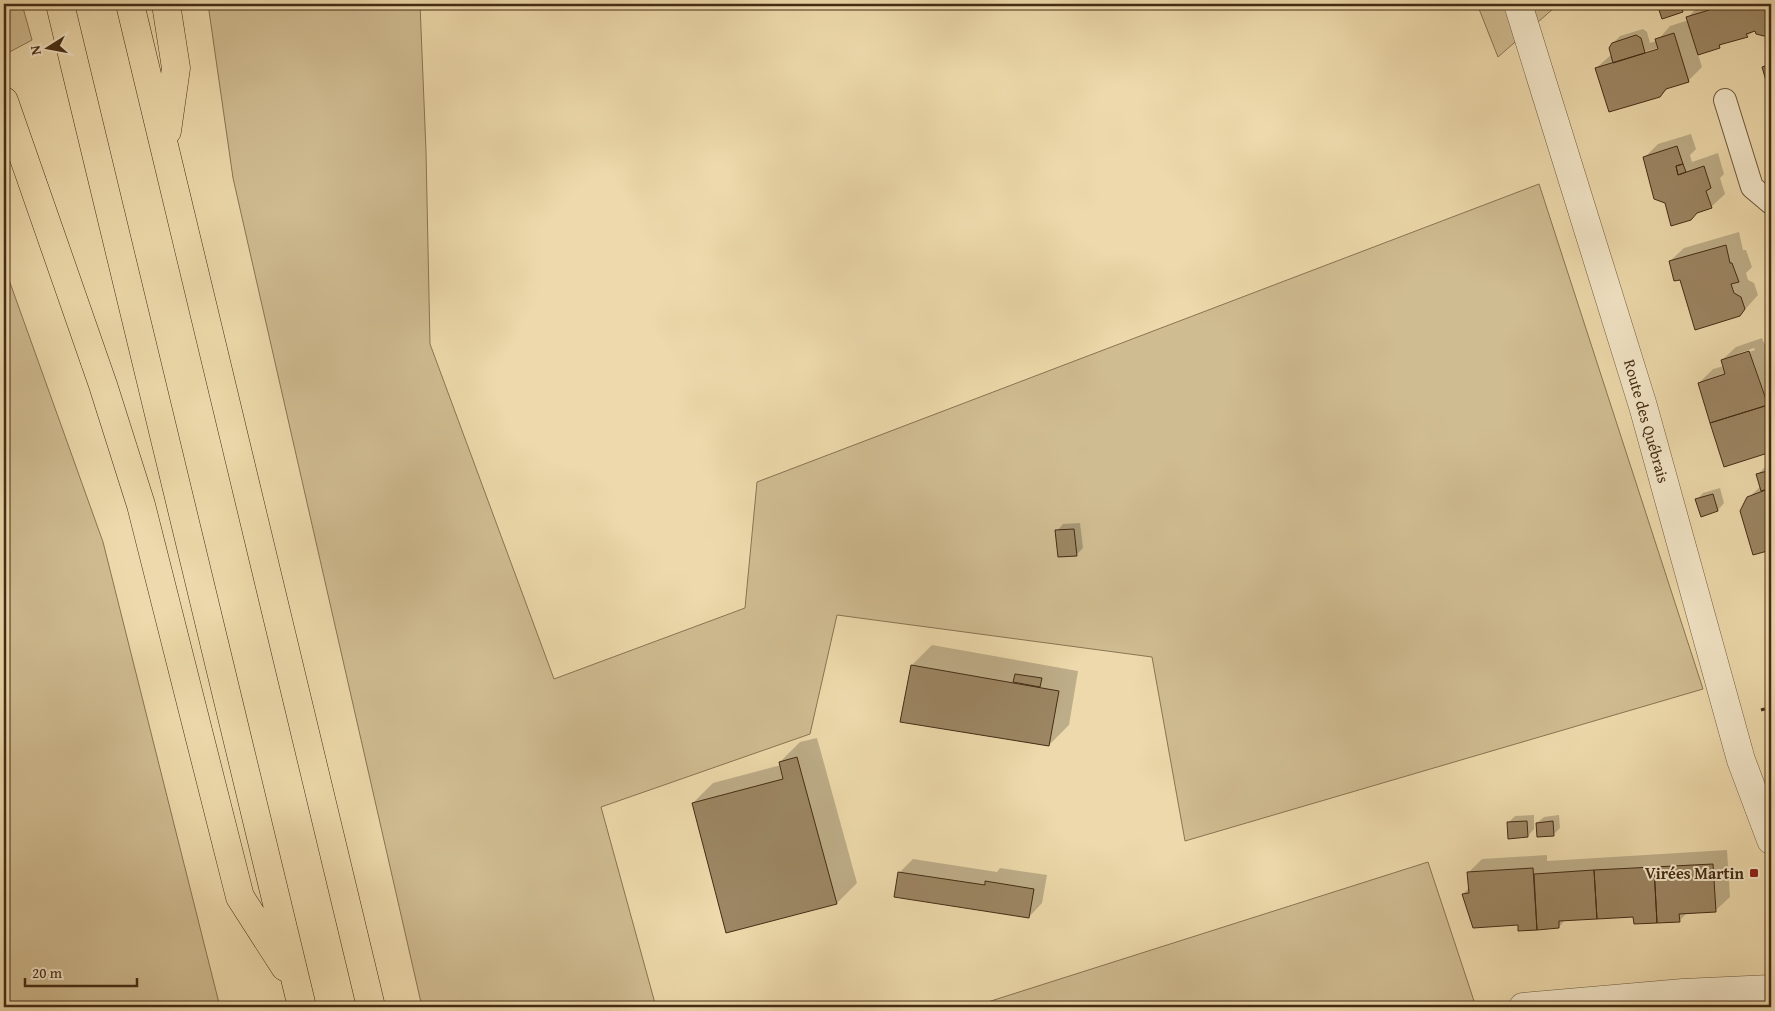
<svg xmlns="http://www.w3.org/2000/svg" width="1775" height="1011" viewBox="0 0 1775 1011" font-family="'Gentium Book Plus',serif">
<style>
.green{fill:#d0bc91;stroke:#8a7452}
.shadow{fill:#0003;fill-rule:evenodd}
.building{fill:#9c8663;stroke:#442c14}
.lines{fill:none;stroke-linecap:round;stroke-linejoin:round}
.lane-casing{stroke:#6e573a;stroke-width:24}
.street-casing{stroke:#6e573a;stroke-width:29}
.highway-casing{stroke:#442c14;stroke-width:29}
.path{stroke:#442c14;stroke-width:3;stroke-dasharray:4 2.5;stroke-linecap:butt}
.lane{stroke:#f3e6c8;stroke-width:22}
.street{stroke:#f3e6c8;stroke-width:28}
.highway{stroke:#edd9ab;stroke-width:28}
.poi-dot{fill:#8f2418;stroke:#f3e6c8;stroke-width:2}
.labels{text-anchor:middle;dominant-baseline:central;stroke-width:4;stroke-linejoin:round;paint-order:stroke}
.street-label{font-size:16px;fill:#442c14;stroke:#f3e6c8}
.poi-label{font-size:16px;font-weight:bold;fill:#442c14;stroke:#f3e6c8;text-anchor:end}
</style>
<rect width="100%" height="100%" fill="#edd9ab"/>
<filter id="stains"><feTurbulence type="fractalNoise" baseFrequency=".004" numOctaves="4"/><feColorMatrix values="0 0 0 0 .2 0 0 0 0 .09 0 0 0 0 .02 0 0 0 .5 -.17"/></filter>
<radialGradient id="worn" r=".72"><stop offset=".6" stop-color="#630" stop-opacity="0"/><stop offset="1" stop-color="#630" stop-opacity=".3"/></radialGradient>
<path class="green" d="M4 4H22L32 40 4 55Z
M208 4H420L426 151 430 344 554 679 745 608 757 482 1539 184 1703 689 1185 841 1152 657 837 615 810 734 601 807 656 1007H422L233 178Z
M1477 4H1572L1554 8 1498 57Z
M4 266 103 542 220 1007H4Z
M1428 862 1476 1007H972Z"/>
<path class="shadow" d="M1658 4H1689V5L1682 11 1662 18Z
M1701 4H1771V33L1764 35 1756 30 1747 36 1724 42 1719 47 1698 54 1702 67 1688 81 1669 87 1660 96 1596 68 1612 54 1613 43 1620 36 1643 29 1647 32 1650 43 1657 41 1670 26 1689 20 1688 17ZM1664 46 1665 49 1625 58Z
M1771 59V93L1764 67Z
M1691 134 1696 149 1690 155 1692 162 1718 153 1724 174 1720 178 1725 194 1711 207 1666 202 1644 158 1658 144Z
M1739 232 1743 250H1746L1752 267 1746 273 1748 280 1754 283 1758 295 1740 315 1681 278 1670 261 1684 248Z
M1762 338 1771 359V451L1725 465 1699 383 1713 369 1724 366 1722 360 1736 347ZM1754 348 1755 350 1737 356V354Z
M1771 466V549L1754 554 1748 498 1761 486 1757 475 1764 468Z
M1720 488 1724 503 1718 510 1701 515 1697 500 1703 493Z
M1080 523 1083 548 1076 555 1057 531 1063 524Z
M932 645 1078 671 1069 725 1049 745 912 665Z
M817 738 857 883 837 903 727 932 693 803 713 783 781 765 780 762 800 742Z
M1534 815V829L1528 836 1508 823 1515 816Z
M1559 815 1560 828 1553 835 1537 823 1544 817Z
M1727 850 1730 897 1716 910 1688 912 1679 921 1634 915 1566 919 1559 927 1519 930V924L1463 894 1469 888 1468 873 1482 859 1547 855V861Z
M913 859 997 872 1000 868 1047 875 1042 903 1029 917 900 872Z"/>
<path class="building" d="M1657 4H1681L1683 12 1662 19Z
M1707 4H1771V34L1764 36 1756 34 1755 31 1746 34 1748 37 1719 45 1720 48 1698 55 1686 17 1709 10Z
M1674 33 1689 82 1666 89 1660 97 1609 112 1595 68 1658 49 1655 39Z
M1636 35 1641 38 1645 53 1613 63 1609 48 1612 43Z
M1771 64V91H1769L1762 67Z
M1677 146 1683 164 1676 166 1678 175 1704 166 1711 188 1706 191 1712 208 1697 213 1691 220 1671 226 1665 203 1654 199 1643 157Z
M1683 164 1686 172 1678 175 1676 166Z
M1726 245 1730 263H1732L1739 282 1731 284 1734 293 1741 297 1745 309 1740 316 1695 330 1680 280 1674 281 1669 261Z
M1749 351 1768 405 1710 423 1698 383 1725 374 1721 360Z
M1771 394V404L1768 405 1765 396Z
M1768 405 1771 416V452L1724 467 1710 423Z
M1771 470V488L1761 491 1756 474Z
M1771 488V550L1753 555 1740 511 1747 497Z
M1713 494 1718 511 1701 517 1695 499Z
M1074 529 1077 556 1058 557 1055 530Z
M1771 601V621L1766 606 1768 602Z
M911 665 1059 691 1049 746 900 722Z
M1015 674 1042 678 1040 687 1013 682Z
M797 757 837 904 726 933 692 803 783 779 779 762Z
M1527 821 1528 837 1508 839 1507 822Z
M1553 821 1554 836 1537 837 1536 823Z
M1713 864 1716 912 1679 914 1680 922 1657 923 1654 867Z
M1654 867 1657 923 1634 924 1633 917 1597 919 1594 870Z
M1533 868 1537 930 1518 931V925L1473 928 1462 894 1469 893 1467 872Z
M1594 870 1597 919 1559 921V928L1537 930 1534 874Z
M898 872 985 885V881L1034 889 1029 918 894 897Z"/>
<g class="lines">
<defs>
<path id="lane" d="M1725 100 1752 187 1771 203"/>
<path id="street" d="M1518 4 1643 406 1741 760 1771 840
M1523 1007 1683 993
M1687 1007 1683 993 1771 989"/>
<path id="highway" d="M60 4 302 1007
M130 4 371 1007
M166 4 176 68 167 131
M4 101 103 385 141 505 240 897 285 967"/>
</defs>
<use href="#lane" class="lane-casing"/>
<use href="#street" class="street-casing"/>
<use href="#highway" class="highway-casing"/>
<path class="path" d="M1761 710 1771 707"/>
<use href="#lane" class="lane"/>
<use href="#street" class="street"/>
<use href="#highway" class="highway"/>
</g>
<rect class="poi-dot" x="1749" y="868" width="10" height="10" rx="2.5"/>
<g class="labels">
<g class="street-label">
<text transform="translate(1647 421) rotate(74)">Route des Québrais</text>
</g>
<g class="poi-label">
<text x="1744" y="873">Virées Martin</text>
</g>
</g>
<rect width="1775" height="1011" fill="none" stroke="#edd9ab" stroke-width="20"/>
<rect x="5" y="5" width="1765" height="1001" fill="none" stroke="#442c14" stroke-width="2.5"/>
<rect x="10" y="10" width="1755" height="991" fill="none" stroke="#442c14"/>
<g transform="translate(48 48) rotate(259)" stroke="#f3e6c8" stroke-width="4" paint-order="stroke">
<path d="M0-4L9 19L0 12L-9 19Z" fill="#442c14"/>
<text y="-8" font-size="14" font-weight="bold" text-anchor="middle" fill="#442c14">N</text>
</g>
<path d="M25 978v8h112v-8" fill="none" stroke="#442c14" stroke-width="2.5"/>
<text x="32" y="978" font-size="15" fill="#442c14" stroke="#f3e6c8" stroke-width="4" paint-order="stroke">20 m</text>
<rect width="100%" height="100%" filter="url(#stains)"/>
<rect width="100%" height="100%" fill="url(#worn)"/>
</svg>
